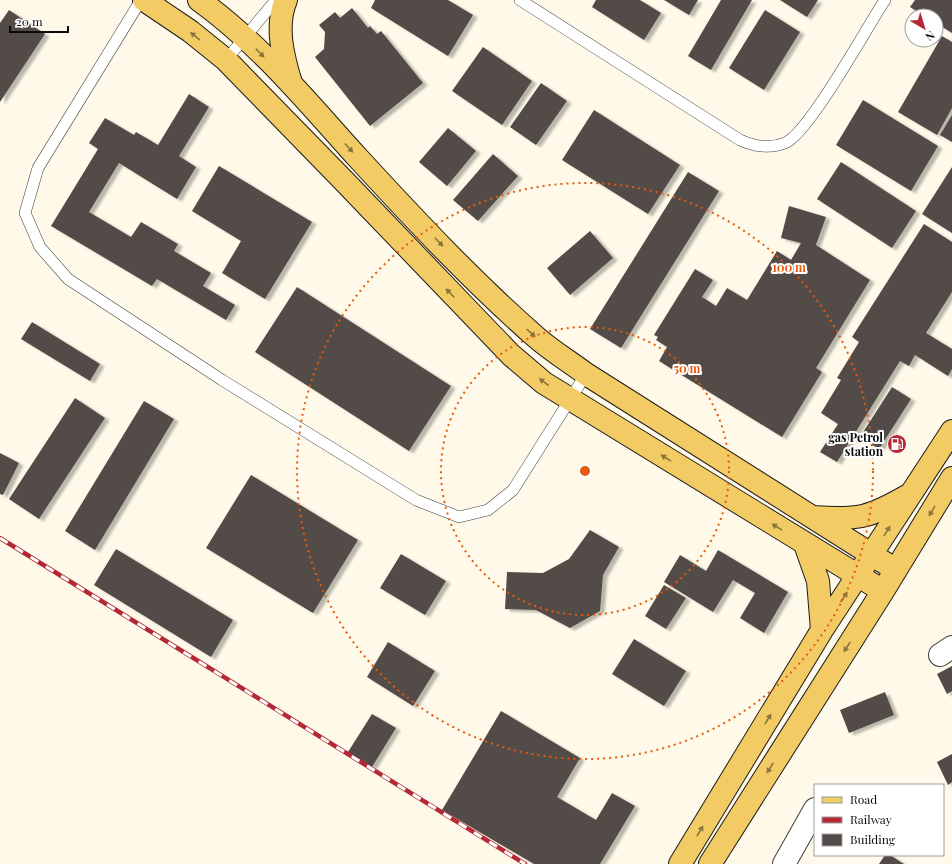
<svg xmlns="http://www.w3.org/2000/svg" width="952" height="864" viewBox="0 0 952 864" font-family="'Playfair Display',serif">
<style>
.building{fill:#524b47;filter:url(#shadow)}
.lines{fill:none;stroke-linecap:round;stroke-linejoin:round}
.service-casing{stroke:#3d3d3d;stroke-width:12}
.minor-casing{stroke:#3d3d3d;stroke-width:24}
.primary-casing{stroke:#1b1b1b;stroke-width:24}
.service{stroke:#fff;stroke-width:11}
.minor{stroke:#fff;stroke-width:22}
.primary{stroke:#f3cb64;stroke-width:22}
.rail-casing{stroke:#b42935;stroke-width:4.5}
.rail{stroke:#fff;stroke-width:3;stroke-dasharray:9;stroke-linecap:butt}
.oneway{fill:#8a743c}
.ring{fill:none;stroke:#e8590c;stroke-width:2;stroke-dasharray:2 4}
.labels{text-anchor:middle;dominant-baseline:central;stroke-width:4;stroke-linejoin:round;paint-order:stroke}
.poi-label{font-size:12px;font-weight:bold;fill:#0a0a0a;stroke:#fff;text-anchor:end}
.centre{fill:#e8590c;stroke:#fff;stroke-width:2}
.ring-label{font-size:12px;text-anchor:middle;font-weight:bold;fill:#e8590c;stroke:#fff;stroke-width:4;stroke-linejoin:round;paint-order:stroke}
</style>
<defs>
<filter id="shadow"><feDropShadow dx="4.5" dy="2.5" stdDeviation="1" flood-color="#0004"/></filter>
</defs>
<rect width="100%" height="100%" fill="#fef9e8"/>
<path class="building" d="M375 0H448L473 15 448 56 371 8Z
M596 0H640L661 13 644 40 592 7Z
M664 0H698L689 15Z
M721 0H752L711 70 688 56Z
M780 0H818L807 17Z
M915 0H952V33L936 23V16H924L910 7Z
M352 8 368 28 370 26 377 34 381 31 423 83 370 126 315 57 324 49 325 32 319 25 335 12 340 18Z
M9 10 45 34 0 102V23Z
M765 10 800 32 764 90 729 68Z
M942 36 952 42V108L937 135 898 112Z
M483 47 532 81 502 125 452 91Z
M541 83 567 101 536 145 510 127Z
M189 94 209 107 179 156 196 167 177 199 119 163 89 212 131 237 141 222 178 244 174 251 211 273 203 286 235 305 226 320 157 279 152 286 51 226 98 149 89 143 105 118 134 135 136 132 158 145Z
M863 100 938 146 911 191 836 145Z
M594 110 680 165 648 214 562 160Z
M952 115V142L940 135Z
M448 128 476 151 447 186 419 162Z
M493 154 518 176 478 221 453 200Z
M841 162 916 211 892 248 817 199Z
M219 166 312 222 265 299 222 273 241 241 192 211Z
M952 167V233L922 214Z
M688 172 719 191 621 348 590 329Z
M789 206 826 217 816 245 870 280 816 368 822 372 782 437 659 361 667 347 656 340 658 337 654 335 695 269 713 280 702 297 716 306 727 288 747 300 777 251 791 260 801 243 781 238Z
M924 224 952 242V292L926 333 952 349V369L948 376 915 355 909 366 900 361 837 462 820 452 838 424 821 413 841 380 837 378 859 342 852 337Z
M590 231 613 258 570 295 547 268Z
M297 287 451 386 409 451 255 352Z
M32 322 100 364 90 381 21 339Z
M892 387 911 399 879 449 860 437Z
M75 398 105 418 39 519 9 499Z
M144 401 174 419 95 550 65 531Z
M0 453 19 463 3 495 0 494Z
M251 475 358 540 313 613 206 548Z
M590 530 619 547 603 575 600 611 570 628 536 610 505 609 507 572 543 573 569 559Z
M116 549 233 620 211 657 94 585Z
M718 550 788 592 764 633 740 618 755 593 733 580 713 612 664 582 680 555 706 571Z
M401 554 446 581 425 615 380 588Z
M664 585 686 598 666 629 645 616Z
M634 639 686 671 664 706 612 674Z
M388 642 435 671 413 706 367 677Z
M952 666V691L947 694 937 674Z
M885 692 894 715 849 733 840 710Z
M501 711 580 758 557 797 596 820 612 793 635 806 600 864H534L442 810Z
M372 714 396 728 372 767 348 752Z
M952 754V782L948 785 937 762Z
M885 855H890L904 864H879Z"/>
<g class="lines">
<defs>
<path id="service" d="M141 0 38 168 25 213 40 247 68 279 222 380 416 500 459 517 488 510 513 490 586 374
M520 0 740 140C753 146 770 149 785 143 809 133 867 27 885 0
M226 60 276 0"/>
<path id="minor" d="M940 655 952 647
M784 864 815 809"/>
<path id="primary" d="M144 0 190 31 226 60 345 182 511 355 544 383 883 591
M199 0C260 44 308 103 358 158 415 220 474 283 537 338 552 351 570 362 586 374L896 570
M286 0C275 26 283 57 291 83
M814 517C858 520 869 518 907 496
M805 544 818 581 822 630
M680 864 822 630 952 431
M710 864 883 591 952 478"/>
</defs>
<use href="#service" class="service-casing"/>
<use href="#minor" class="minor-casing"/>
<use href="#primary" class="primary-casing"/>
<use href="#service" class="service"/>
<use href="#minor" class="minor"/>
<use href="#primary" class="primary"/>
<defs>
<path id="rail" d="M0 538 525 864"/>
</defs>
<use href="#rail" class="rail-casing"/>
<use href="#rail" class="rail"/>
</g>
<defs><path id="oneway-solid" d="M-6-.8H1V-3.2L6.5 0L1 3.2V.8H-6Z"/></defs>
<g class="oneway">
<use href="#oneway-solid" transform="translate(195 36) rotate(-141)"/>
<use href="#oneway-solid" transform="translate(260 53) rotate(46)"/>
<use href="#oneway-solid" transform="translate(349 148) rotate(48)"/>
<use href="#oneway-solid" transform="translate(439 242) rotate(46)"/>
<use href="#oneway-solid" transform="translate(450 293) rotate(-134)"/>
<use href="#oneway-solid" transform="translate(531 333) rotate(42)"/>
<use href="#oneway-solid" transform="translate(544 382) rotate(-144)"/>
<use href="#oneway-solid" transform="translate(666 458) rotate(-148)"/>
<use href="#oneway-solid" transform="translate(932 511) rotate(121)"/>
<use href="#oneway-solid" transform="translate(777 527) rotate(-148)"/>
<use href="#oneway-solid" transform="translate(887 531) rotate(-58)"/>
<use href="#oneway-solid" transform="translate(844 597) rotate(-56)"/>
<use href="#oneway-solid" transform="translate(847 647) rotate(123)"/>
<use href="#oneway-solid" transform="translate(768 719) rotate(-59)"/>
<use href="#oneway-solid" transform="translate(770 768) rotate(122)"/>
<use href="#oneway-solid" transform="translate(700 831) rotate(-59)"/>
</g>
<g class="ring">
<circle cx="585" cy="471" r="144"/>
<circle cx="585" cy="471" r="288"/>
</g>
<defs>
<symbol id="fuel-disc" viewBox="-11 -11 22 22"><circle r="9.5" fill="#b42935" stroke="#fff"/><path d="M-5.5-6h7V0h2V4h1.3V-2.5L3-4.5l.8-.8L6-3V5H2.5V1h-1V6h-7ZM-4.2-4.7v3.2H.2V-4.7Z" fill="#fff"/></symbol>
</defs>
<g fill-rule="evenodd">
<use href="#fuel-disc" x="886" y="433" width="22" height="22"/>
</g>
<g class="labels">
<g class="poi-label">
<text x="883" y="437">gas Petrol<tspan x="883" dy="14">station</tspan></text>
</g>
</g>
<circle cx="585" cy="471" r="6" class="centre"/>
<g class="ring-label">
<text x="789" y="272">100 m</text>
<text x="687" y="373">50 m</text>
</g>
<rect x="814" y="784" width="130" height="72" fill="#ffffff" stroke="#9d9d9d"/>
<rect x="822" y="797" width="20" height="6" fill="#f3cb64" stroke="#9d9d9d"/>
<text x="850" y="804" font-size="12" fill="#0a0a0a">Road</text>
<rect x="822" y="817" width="20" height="6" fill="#b42935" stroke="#9d9d9d"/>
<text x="850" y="824" font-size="12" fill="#0a0a0a">Railway</text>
<rect x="822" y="834" width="20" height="12" fill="#524b47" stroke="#9d9d9d"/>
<text x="850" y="844" font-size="12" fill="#0a0a0a">Building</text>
<g transform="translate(924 28) rotate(142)"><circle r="19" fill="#ffffff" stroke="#9d9d9d"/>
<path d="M0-3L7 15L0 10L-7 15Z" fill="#b42935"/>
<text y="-6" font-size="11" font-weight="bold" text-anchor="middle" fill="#0a0a0a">N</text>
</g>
<path d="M10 26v6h58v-6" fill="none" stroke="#0a0a0a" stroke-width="2"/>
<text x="16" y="26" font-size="12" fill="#0a0a0a" stroke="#ffffff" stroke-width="3" paint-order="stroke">20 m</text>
</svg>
